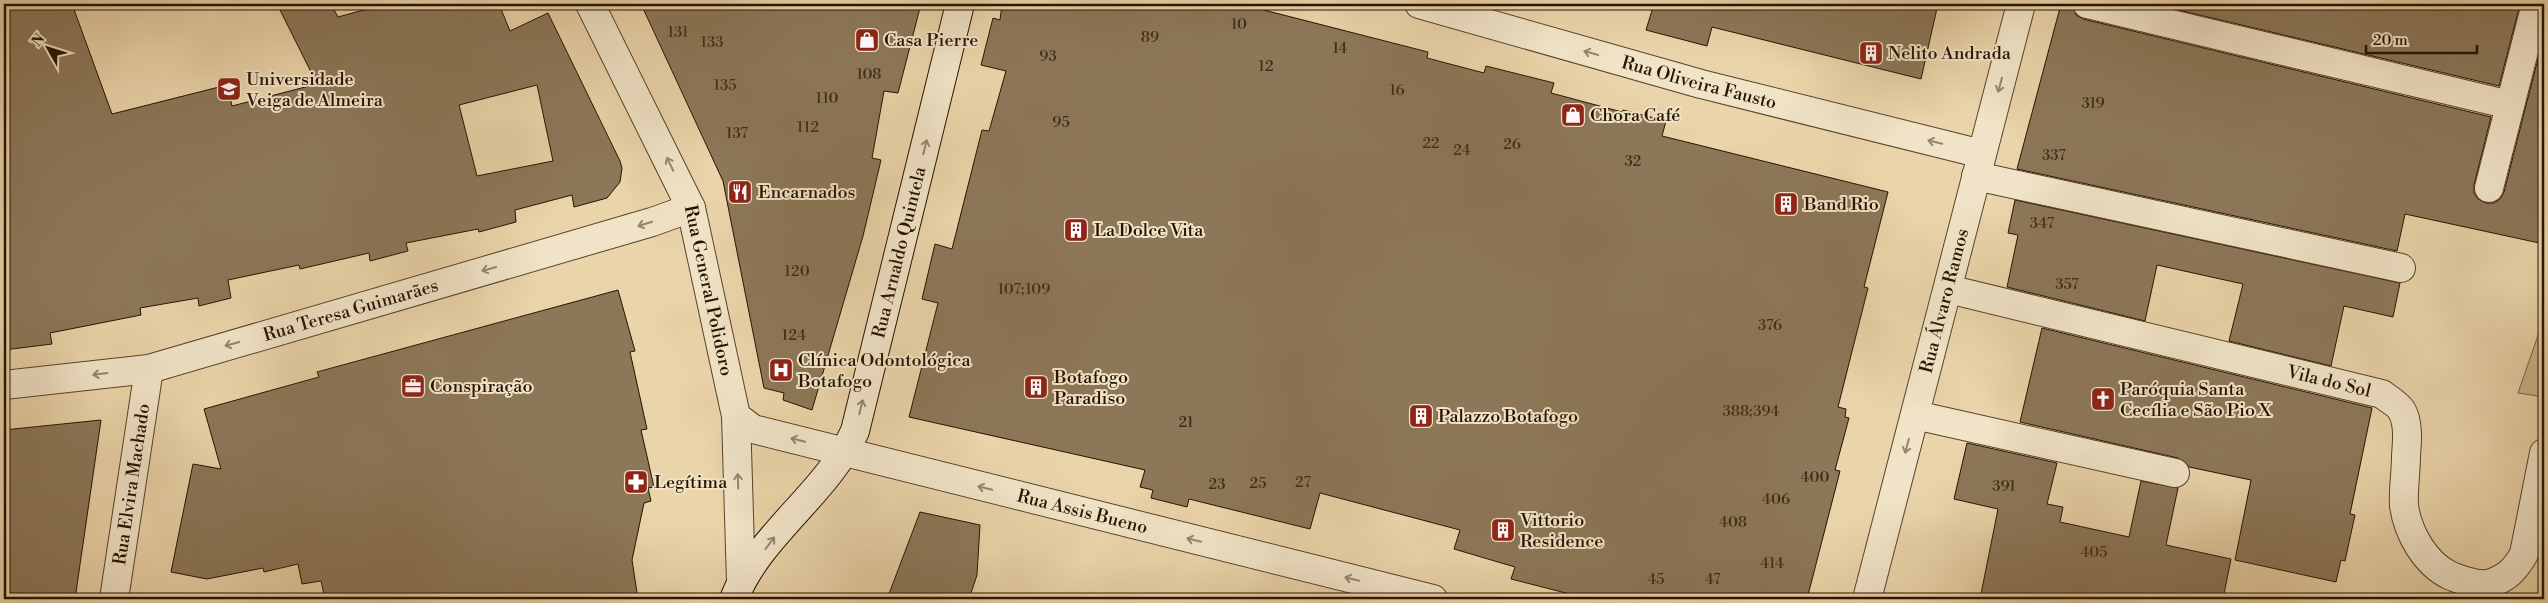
<svg xmlns="http://www.w3.org/2000/svg" width="2548" height="603" viewBox="0 0 2548 603" font-family="'Libre Bodoni',serif">
<style>
.green{fill:#c9b38c;stroke:#786346}
.building{fill:#8c7758;stroke:#261300;fill-rule:evenodd}
.lines{fill:none;stroke-linecap:round;stroke-linejoin:round}
.minor-casing{stroke:#57432a;stroke-width:30}
.secondary-casing{stroke:#261300;stroke-width:30}
.minor{stroke:#f1e3c7;stroke-width:28}
.secondary{stroke:#f1e3c7;stroke-width:28}
.oneway{stroke:#96856d}
.labels{text-anchor:middle;dominant-baseline:central;stroke-width:4;stroke-linejoin:round;paint-order:stroke}
.number-label{font-size:15px;fill:#402c16}
.poi-label{font-size:18px;fill:#261300;stroke:#f1e3c7;text-anchor:start}
.street-label{font-size:18px;fill:#261300;stroke:#f1e3c7}
</style>
<rect width="100%" height="100%" fill="#ead4a9"/>
<filter id="stains"><feTurbulence type="fractalNoise" baseFrequency=".004" numOctaves="4"/><feColorMatrix values="0 0 0 0 .2 0 0 0 0 .09 0 0 0 0 .02 0 0 0 .5 -.17"/></filter>
<radialGradient id="worn" r=".72"><stop offset=".6" stop-color="#630" stop-opacity="0"/><stop offset="1" stop-color="#630" stop-opacity=".3"/></radialGradient>
<path class="green" d="M2544 318V397L2518 393Z"/>
<path class="building" d="M4 4H72L112 114 227 85 232 106 317 84 277 4H331L338 17 386 4H499L510 31 548 13 620 161 622 168 620 182 607 198 574 207 572 195 515 210 516 222 479 232 478 229 406 243 408 251 370 261 369 253 300 269 299 265 228 280 231 298 199 306 198 298 140 308 141 315 50 333 52 344 4 350ZM537 85 553 161 477 176 459 105Z
M641 4H921L898 93 884 91 872 158 881 160 863 236 812 410 783 400 784 393 764 388 723 181Z
M1002 4H1257L1256 8 1428 52 1427 58 1484 73 1486 66 1554 83 1551 93 1622 112 1623 110 1666 121 1662 136 1888 192 1864 287 1868 288 1838 407 1846 409 1845 417 1849 418 1835 470 1840 471 1807 599H1589L1511 579 1515 567 1454 549 1460 530 1320 493 1310 529 1189 499 1187 507 1151 498 1153 490 1140 487 1145 470 909 417 938 303 922 299 935 244 952 249 982 130 989 131 1006 71 981 65 993 18 1000 20Z
M1654 4H1938L1921 79 1712 27 1707 46 1646 30Z
M2061 4H2072L2076 15 2083 19 2491 117 2474 185V193L2478 199 2486 203H2494L2500 199 2504 192 2544 35V244L2405 214 2397 251 2017 169Z
M2153 4H2520L2499 86Z
M2015 200 2400 283 2393 317 2344 306 2331 366 2229 341 2243 284 2157 265 2145 321 2007 287 2018 235 2008 233Z
M618 290 635 351 630 352 647 429 641 430 654 487 648 488 651 501 644 503 632 560 638 599H325L321 581 302 584 298 564 264 572 263 568 207 579 171 572 193 464 221 469 204 409 319 377 317 372Z
M2042 328 2372 408 2350 514 2355 515 2345 561 2341 560 2336 582 2235 560 2251 480 2189 467 2178 458 2020 422Z
M101 420 75 599H4V430Z
M1967 443 2057 463 2047 504 2063 507 2060 522 2129 537 2141 481 2178 488 2166 545 2231 559 2223 599H1980L1998 509 1954 499Z
M920 512 980 525 977 575 969 599H887Z"/>
<g class="lines">
<defs>
<g id="minor">
<path id="s1" d="M590 4 691 208 736 416 741 582"/>
<path id="s2" d="M1419 4 1701 84 1982 154"/>
<path d="M2087 4 2510 105"/>
<path d="M1976 176 2401 268"/>
<path d="M2489 188 2536 4"/>
<path id="s3" d="M1948 289 2382 394C2387 398 2399 405 2402 411 2409 424 2407 442 2406 456 2406 472 2403 490 2404 506 2408 533 2425 564 2451 576 2462 580 2476 586 2488 584 2506 579 2515 570 2524 554L2544 453"/>
<path id="s4" d="M4 385 149 369 652 222 691 208"/>
<path d="M1915 415 2175 473"/>
<path id="s5" d="M736 416 753 429 1433 599"/>
<path id="s6" d="M114 599 149 369"/>
<path id="s7" d="M1867 599 2021 4"/>
</g>
<g id="secondary">
<path id="s8" d="M734 599C759 534 827 494 855 431L960 4"/>
</g>
</defs>
<use href="#minor" class="minor-casing"/>
<use href="#secondary" class="secondary-casing"/>
<use href="#minor" class="minor"/>
<use href="#secondary" class="secondary"/>
</g>
<defs><path id="oneway-shaft" d="M-6 0H5M1.5-3L5.5 0L1.5 3" fill="none" stroke-width="1.6" stroke-linecap="round" stroke-linejoin="round" transform="scale(1.25)"/></defs>
<g class="oneway">
<use href="#oneway-shaft" transform="translate(1591 53) rotate(-164)"/>
<use href="#oneway-shaft" transform="translate(2000 85) rotate(105)"/>
<use href="#oneway-shaft" transform="translate(1935 142) rotate(-166)"/>
<use href="#oneway-shaft" transform="translate(925 147) rotate(-76)"/>
<use href="#oneway-shaft" transform="translate(670 164) rotate(-116)"/>
<use href="#oneway-shaft" transform="translate(645 224) rotate(163)"/>
<use href="#oneway-shaft" transform="translate(489 269) rotate(164)"/>
<use href="#oneway-shaft" transform="translate(232 344) rotate(164)"/>
<use href="#oneway-shaft" transform="translate(100 374) rotate(173)"/>
<use href="#oneway-shaft" transform="translate(861 407) rotate(-76)"/>
<use href="#oneway-shaft" transform="translate(798 440) rotate(-166)"/>
<use href="#oneway-shaft" transform="translate(1907 446) rotate(105)"/>
<use href="#oneway-shaft" transform="translate(738 481) rotate(-92)"/>
<use href="#oneway-shaft" transform="translate(985 488) rotate(-166)"/>
<use href="#oneway-shaft" transform="translate(1194 540) rotate(-166)"/>
<use href="#oneway-shaft" transform="translate(770 543) rotate(-53)"/>
<use href="#oneway-shaft" transform="translate(1352 579) rotate(-166)"/>
</g>
<defs>
<symbol id="shop-square" viewBox="-11 -11 22 22"><rect x="-9" y="-9" width="18" height="18" rx="4" fill="#8f2418" stroke="#f1e3c7"/><path d="M-5-2.5h2.3a2.7 3.5 0 0 1 5.4 0H5L5.5 6h-11ZM-1.5-2.5h3a1.5 2.3 0 0 0-3 0Z" fill="#fff"/></symbol>
<symbol id="building-square" viewBox="-11 -11 22 22"><rect x="-9" y="-9" width="18" height="18" rx="4" fill="#8f2418" stroke="#f1e3c7"/><path d="M-4-6H4V6H1V3H-1V6H-4ZM-2.5-4.3h1.7v1.8h-1.7ZM.8-4.3h1.7v1.8H.8ZM-2.5-1h1.7V.8h-1.7ZM.8-1h1.7V.8H.8Z" fill="#fff"/></symbol>
<symbol id="university-square" viewBox="-11 -11 22 22"><rect x="-9" y="-9" width="18" height="18" rx="4" fill="#8f2418" stroke="#f1e3c7"/><path d="M0-5L7-2L0 1L-7-2ZM-4 1L0 2.5L4 1V4Q0 6-4 4Z" fill="#fff"/></symbol>
<symbol id="restaurant-square" viewBox="-11 -11 22 22"><rect x="-9" y="-9" width="18" height="18" rx="4" fill="#8f2418" stroke="#f1e3c7"/><path d="M-5-6h1v4h1v-4h1v4h1v-4h1v5L-1.5 .5V6h-2V.5L-5-1ZM5-6V6H3V1.5H1.5Q1.5-4 5-6Z" fill="#fff"/></symbol>
<symbol id="hospital-square" viewBox="-11 -11 22 22"><rect x="-9" y="-9" width="18" height="18" rx="4" fill="#8f2418" stroke="#f1e3c7"/><path d="M-5-5h3v3.5h4V-5h3V5h-3V1.5h-4V5h-3Z" fill="#fff"/></symbol>
<symbol id="office-square" viewBox="-11 -11 22 22"><rect x="-9" y="-9" width="18" height="18" rx="4" fill="#8f2418" stroke="#f1e3c7"/><path d="M-6-3h4V-5.5h4V-3h4V5H-6ZM-1-4.5V-3h2v-1.5ZM-6 0V1H6V0Z" fill="#fff"/></symbol>
<symbol id="church-square" viewBox="-11 -11 22 22"><rect x="-9" y="-9" width="18" height="18" rx="4" fill="#8f2418" stroke="#f1e3c7"/><path d="M-1.2-6h2.4v3.5h3.3v2.4h-3.3V6h-2.4V-.1h-3.3v-2.4h3.3Z" fill="#fff"/></symbol>
<symbol id="pharmacy-square" viewBox="-11 -11 22 22"><rect x="-9" y="-9" width="18" height="18" rx="4" fill="#8f2418" stroke="#f1e3c7"/><path d="M-2-6h4v4h4v4h-4v4h-4v-4h-4v-4h4Z" fill="#fff"/></symbol>
</defs>
<g fill-rule="evenodd">
<use href="#shop-square" x="853" y="26" width="28" height="28"/>
<use href="#building-square" x="1857" y="39" width="28" height="28"/>
<use href="#university-square" x="215" y="75" width="28" height="28"/>
<use href="#shop-square" x="1559" y="101" width="28" height="28"/>
<use href="#restaurant-square" x="726" y="178" width="28" height="28"/>
<use href="#building-square" x="1772" y="190" width="28" height="28"/>
<use href="#building-square" x="1062" y="216" width="28" height="28"/>
<use href="#hospital-square" x="767" y="356" width="28" height="28"/>
<use href="#office-square" x="399" y="372" width="28" height="28"/>
<use href="#building-square" x="1022" y="373" width="28" height="28"/>
<use href="#church-square" x="2089" y="385" width="28" height="28"/>
<use href="#building-square" x="1407" y="402" width="28" height="28"/>
<use href="#pharmacy-square" x="622" y="468" width="28" height="28"/>
<use href="#building-square" x="1489" y="516" width="28" height="28"/>
</g>
<g class="labels">
<g class="number-label">
<text x="1239" y="24">10</text>
<text x="678" y="32">131</text>
<text x="1150" y="37">89</text>
<text x="712" y="42">133</text>
<text x="1340" y="48">14</text>
<text x="1048" y="56">93</text>
<text x="1266" y="66">12</text>
<text x="869" y="74">108</text>
<text x="725" y="85">135</text>
<text x="1397" y="90">16</text>
<text x="827" y="98">110</text>
<text x="2093" y="103">319</text>
<text x="1061" y="122">95</text>
<text x="808" y="127">112</text>
<text x="737" y="133">137</text>
<text x="1431" y="143">22</text>
<text x="1512" y="144">26</text>
<text x="1462" y="150">24</text>
<text x="2054" y="155">337</text>
<text x="1633" y="161">32</text>
<text x="2042" y="223">347</text>
<text x="797" y="271">120</text>
<text x="2067" y="284">357</text>
<text x="1024" y="289">107;109</text>
<text x="1770" y="325">376</text>
<text x="794" y="335">124</text>
<text x="1751" y="411">388;394</text>
<text x="1186" y="422">21</text>
<text x="1815" y="477">400</text>
<text x="1303" y="482">27</text>
<text x="1258" y="483">25</text>
<text x="1217" y="484">23</text>
<text x="2004" y="486">391</text>
<text x="1776" y="499">406</text>
<text x="1733" y="522">408</text>
<text x="2094" y="552">405</text>
<text x="1772" y="563">414</text>
<text x="1656" y="579">45</text>
<text x="1713" y="579">47</text>
</g>
<g class="poi-label">
<text x="884" y="40">Casa Pierre</text>
<text x="1888" y="53">Nelito Andrada</text>
<text x="246" y="79">Universidade<tspan x="246" dy="21">Veiga de Almeira</tspan></text>
<text x="1590" y="115">Chora Café</text>
<text x="758" y="192">Encarnados</text>
<text x="1804" y="204">Band Rio</text>
<text x="1094" y="230">La Dolce Vita</text>
<text x="798" y="360">Clínica Odontológica<tspan x="798" dy="21">Botafogo</tspan></text>
<text x="1054" y="377">Botafogo<tspan x="1054" dy="21">Paradiso</tspan></text>
<text x="430" y="386">Conspiração</text>
<text x="2120" y="389">Paróquia Santa<tspan x="2120" dy="21">Cecília e São Pio X</tspan></text>
<text x="1438" y="416">Palazzo Botafogo</text>
<text x="654" y="482">Legítima</text>
<text x="1520" y="520">Vittorio<tspan x="1520" dy="21">Residence</tspan></text>
</g>
<g class="street-label">
<text stroke="none"><textPath href="#s2" startOffset="291">Rua Oliveira Fausto</textPath></text>
<text stroke="none"><textPath href="#s8" startOffset="392">Rua Arnaldo Quintela</textPath></text>
<text stroke="none"><textPath href="#s1" startOffset="312">Rua General Polidoro</textPath></text>
<text stroke="none"><textPath href="#s7" startOffset="308">Rua Álvaro Ramos</textPath></text>
<text stroke="none"><textPath href="#s4" startOffset="356">Rua Teresa Guimarães</textPath></text>
<text stroke="none"><textPath href="#s3" startOffset="392">Vila do Sol</textPath></text>
<text stroke="none"><textPath href="#s6" startOffset="116">Rua Elvira Machado</textPath></text>
<text stroke="none"><textPath href="#s5" startOffset="361">Rua Assis Bueno</textPath></text>
</g>
</g>
<rect width="2548" height="603" fill="none" stroke="#ead4a9" stroke-width="20"/>
<rect x="5" y="5" width="2538" height="593" fill="none" stroke="#261300" stroke-width="2.5"/>
<rect x="10" y="10" width="2528" height="583" fill="none" stroke="#261300"/>
<g transform="translate(48 48) rotate(309)" stroke="#f1e3c7" stroke-width="4" paint-order="stroke">
<path d="M0-4L9 19L0 12L-9 19Z" fill="#261300"/>
<text y="-8" font-size="14" font-weight="bold" text-anchor="middle" fill="#261300">N</text>
</g>
<path d="M2366 45v8h111v-8" fill="none" stroke="#261300" stroke-width="2.5"/>
<text x="2373" y="45" font-size="15" fill="#261300" stroke="#f1e3c7" stroke-width="4" paint-order="stroke">20 m</text>
<rect width="100%" height="100%" filter="url(#stains)"/>
<rect width="100%" height="100%" fill="url(#worn)"/>
</svg>
